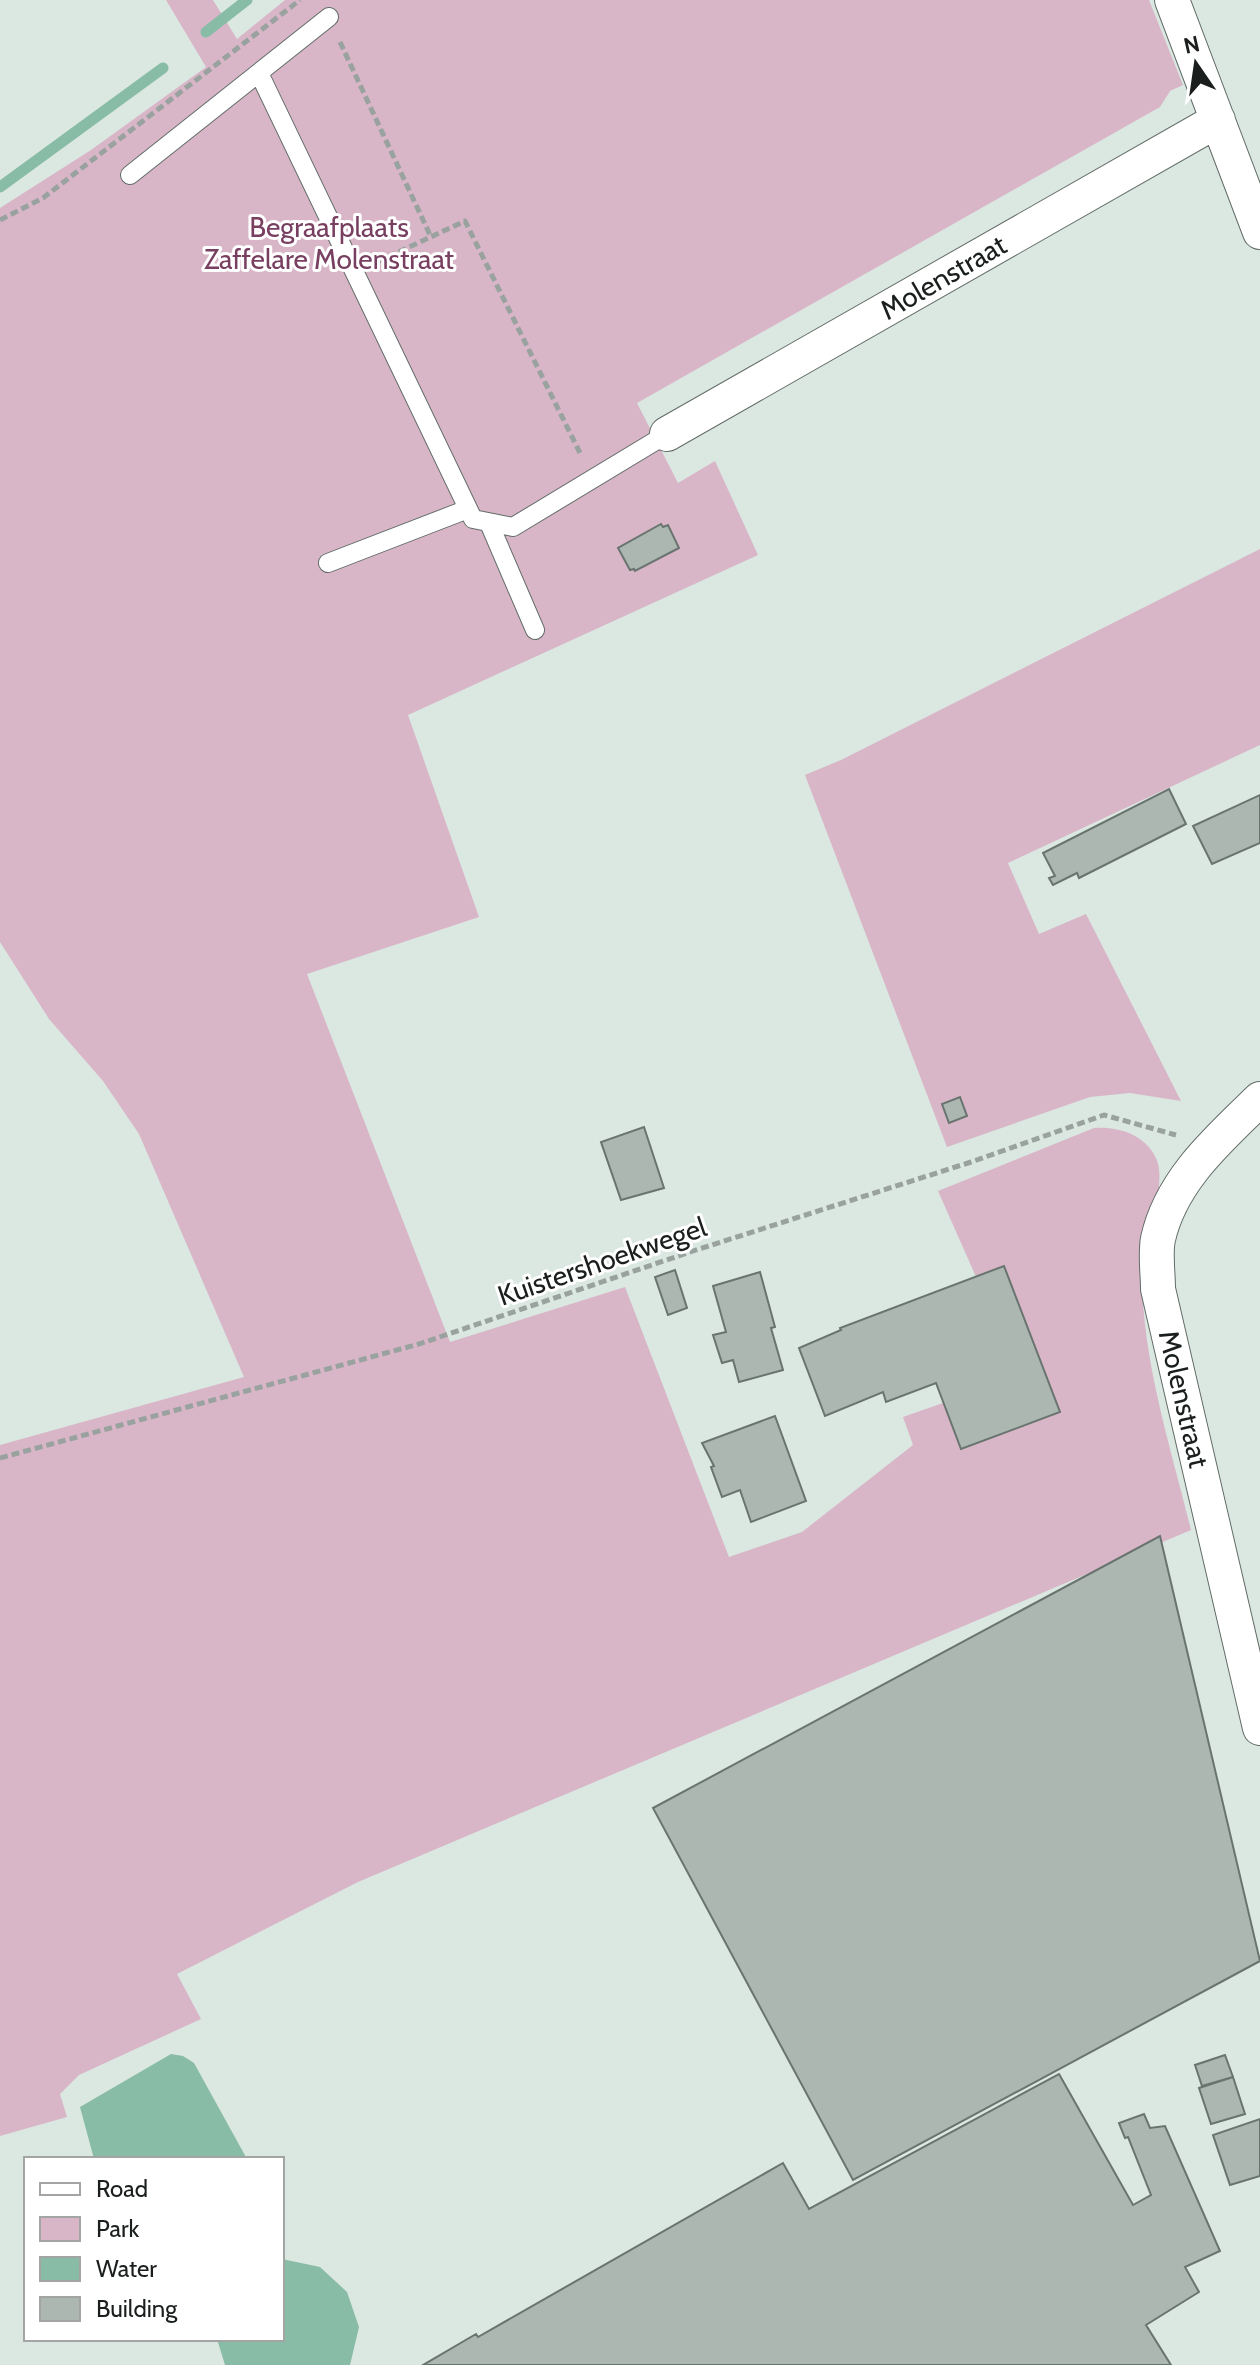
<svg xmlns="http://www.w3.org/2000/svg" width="1260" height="2365" viewBox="0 0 1260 2365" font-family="Cabin,sans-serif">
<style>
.green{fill:#d8b6c8}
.water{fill:#89bca7}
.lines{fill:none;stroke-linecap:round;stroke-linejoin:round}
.stream{stroke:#89bca7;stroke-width:11}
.building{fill:#acb7b2;stroke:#69746f;stroke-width:2}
.service-casing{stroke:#626c67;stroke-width:20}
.minor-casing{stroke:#626c67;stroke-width:36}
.path{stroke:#99a29e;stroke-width:5;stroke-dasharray:8 4;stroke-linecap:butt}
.service{stroke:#fff;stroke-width:18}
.minor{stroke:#fff;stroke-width:34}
.labels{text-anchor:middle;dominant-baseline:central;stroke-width:6;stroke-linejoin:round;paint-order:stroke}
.park-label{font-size:28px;fill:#783f60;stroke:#fff}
.street-label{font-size:28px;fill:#1a1f1d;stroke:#fff}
</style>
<rect width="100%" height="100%" fill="#dbe7e1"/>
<path class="green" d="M166 0H213L237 39 285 0H1149L1183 85 1170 91 1160 107 637 403 678 483 715 461 758 555 408 715 479 917 307 974 450 1342 625 1287 729 1557 802 1532 913 1445 903 1417 1020 1376 938 1191 1094 1128C1117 1126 1145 1134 1156 1158 1169 1186 1141 1245 1142 1278 1143 1363 1171 1448 1191 1530L358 1882 177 1974 201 2019 79 2075 60 2094 67 2117 0 2136V1445L244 1377 139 1134 103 1081 49 1019 0 942V208L91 150 206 67Z
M1260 549V745L1008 863 1039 934 1086 914 1181 1101 1130 1093 1090 1097 947 1147 805 775 841 760Z"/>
<path class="water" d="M171 2054 183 2056 194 2063 247 2159H94L80 2107Z
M282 2259 320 2267 347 2292 359 2327 350 2365H225L217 2339H282Z"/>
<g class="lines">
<path class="stream" d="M206 32 247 0
M0 187 163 68"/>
</g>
<path class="building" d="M661 524 663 527 668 525 679 548 635 571 634 569 630 570 618 548Z
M1169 789 1186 824 1079 878 1077 873 1053 885 1049 878 1055 876 1043 853Z
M1260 795V843L1212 864 1193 826Z
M960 1097 967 1116 949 1123 942 1104Z
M644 1127 664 1188 621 1200 601 1142Z
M1004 1266 1060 1412 961 1449 936 1383 886 1402 883 1392 825 1416 799 1348 841 1330 840 1328Z
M675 1270 687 1308 668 1315 655 1277Z
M760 1272 775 1327 771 1328 783 1370 739 1382 733 1360 722 1363 713 1335 726 1332 713 1286Z
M775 1416 806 1501 751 1522 740 1490 722 1497 711 1467 714 1466 702 1443Z
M1160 1536 1260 1961 853 2180 653 1808Z
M1225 2055 1233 2077 1202 2086 1195 2065Z
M1059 2074 1133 2205 1151 2195 1128 2137 1125 2138 1119 2123 1144 2114 1150 2128 1165 2126 1220 2251 1185 2267 1199 2292 1146 2325 1171 2365H423L476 2334 478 2337 783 2163 809 2209Z
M1233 2077 1245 2114 1211 2124 1199 2088Z
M1260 2119V2176L1230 2185 1213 2135Z"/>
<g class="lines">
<defs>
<path id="service" d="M259 73 473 519 513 527 667 434
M130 175 329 17
M489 523 535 630
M328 563 468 509"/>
<path id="minor" d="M1172 0 1260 232
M667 434 1218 120
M1260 1099C1219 1139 1171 1180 1158 1239 1155 1254 1158 1273 1158 1289L1260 1728"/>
</defs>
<use href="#service" class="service-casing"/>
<use href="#minor" class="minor-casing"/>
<path class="path" d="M340 42 431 237
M0 220 43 198 300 0
M377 262 465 221 581 455
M0 1458 419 1344 693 1251 971 1162 1104 1115 1176 1135"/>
<use href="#service" class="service"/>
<use href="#minor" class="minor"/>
</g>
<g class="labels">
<g class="park-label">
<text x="329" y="227">Begraafplaats<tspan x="329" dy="32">Zaffelare Molenstraat</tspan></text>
</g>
<g class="street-label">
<text transform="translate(943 277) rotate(-30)">Molenstraat</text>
<text transform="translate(602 1261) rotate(-19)">Kuistershoekwegel</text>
<text transform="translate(1184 1399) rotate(77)">Molenstraat</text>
</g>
</g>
<rect x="24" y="2157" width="260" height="184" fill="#ffffff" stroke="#a3a5a5" stroke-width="2"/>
<rect x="40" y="2183" width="40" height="12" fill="#ffffff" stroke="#a3a5a5" stroke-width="2"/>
<text x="96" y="2197" font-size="24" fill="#1a1f1d">Road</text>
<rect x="40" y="2217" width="40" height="24" fill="#d8b6c8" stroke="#a3a5a5" stroke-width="2"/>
<text x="96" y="2237" font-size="24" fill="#1a1f1d">Park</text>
<rect x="40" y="2257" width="40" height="24" fill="#89bca7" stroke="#a3a5a5" stroke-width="2"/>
<text x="96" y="2277" font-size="24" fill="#1a1f1d">Water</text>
<rect x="40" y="2297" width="40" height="24" fill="#acb7b2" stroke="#a3a5a5" stroke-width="2"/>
<text x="96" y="2317" font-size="24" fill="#1a1f1d">Building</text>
<g transform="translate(1196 64) rotate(347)" stroke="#ffffff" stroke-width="6" paint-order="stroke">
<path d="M0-6L14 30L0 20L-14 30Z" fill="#1a1f1d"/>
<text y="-12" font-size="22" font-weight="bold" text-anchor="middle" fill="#1a1f1d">N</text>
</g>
</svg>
